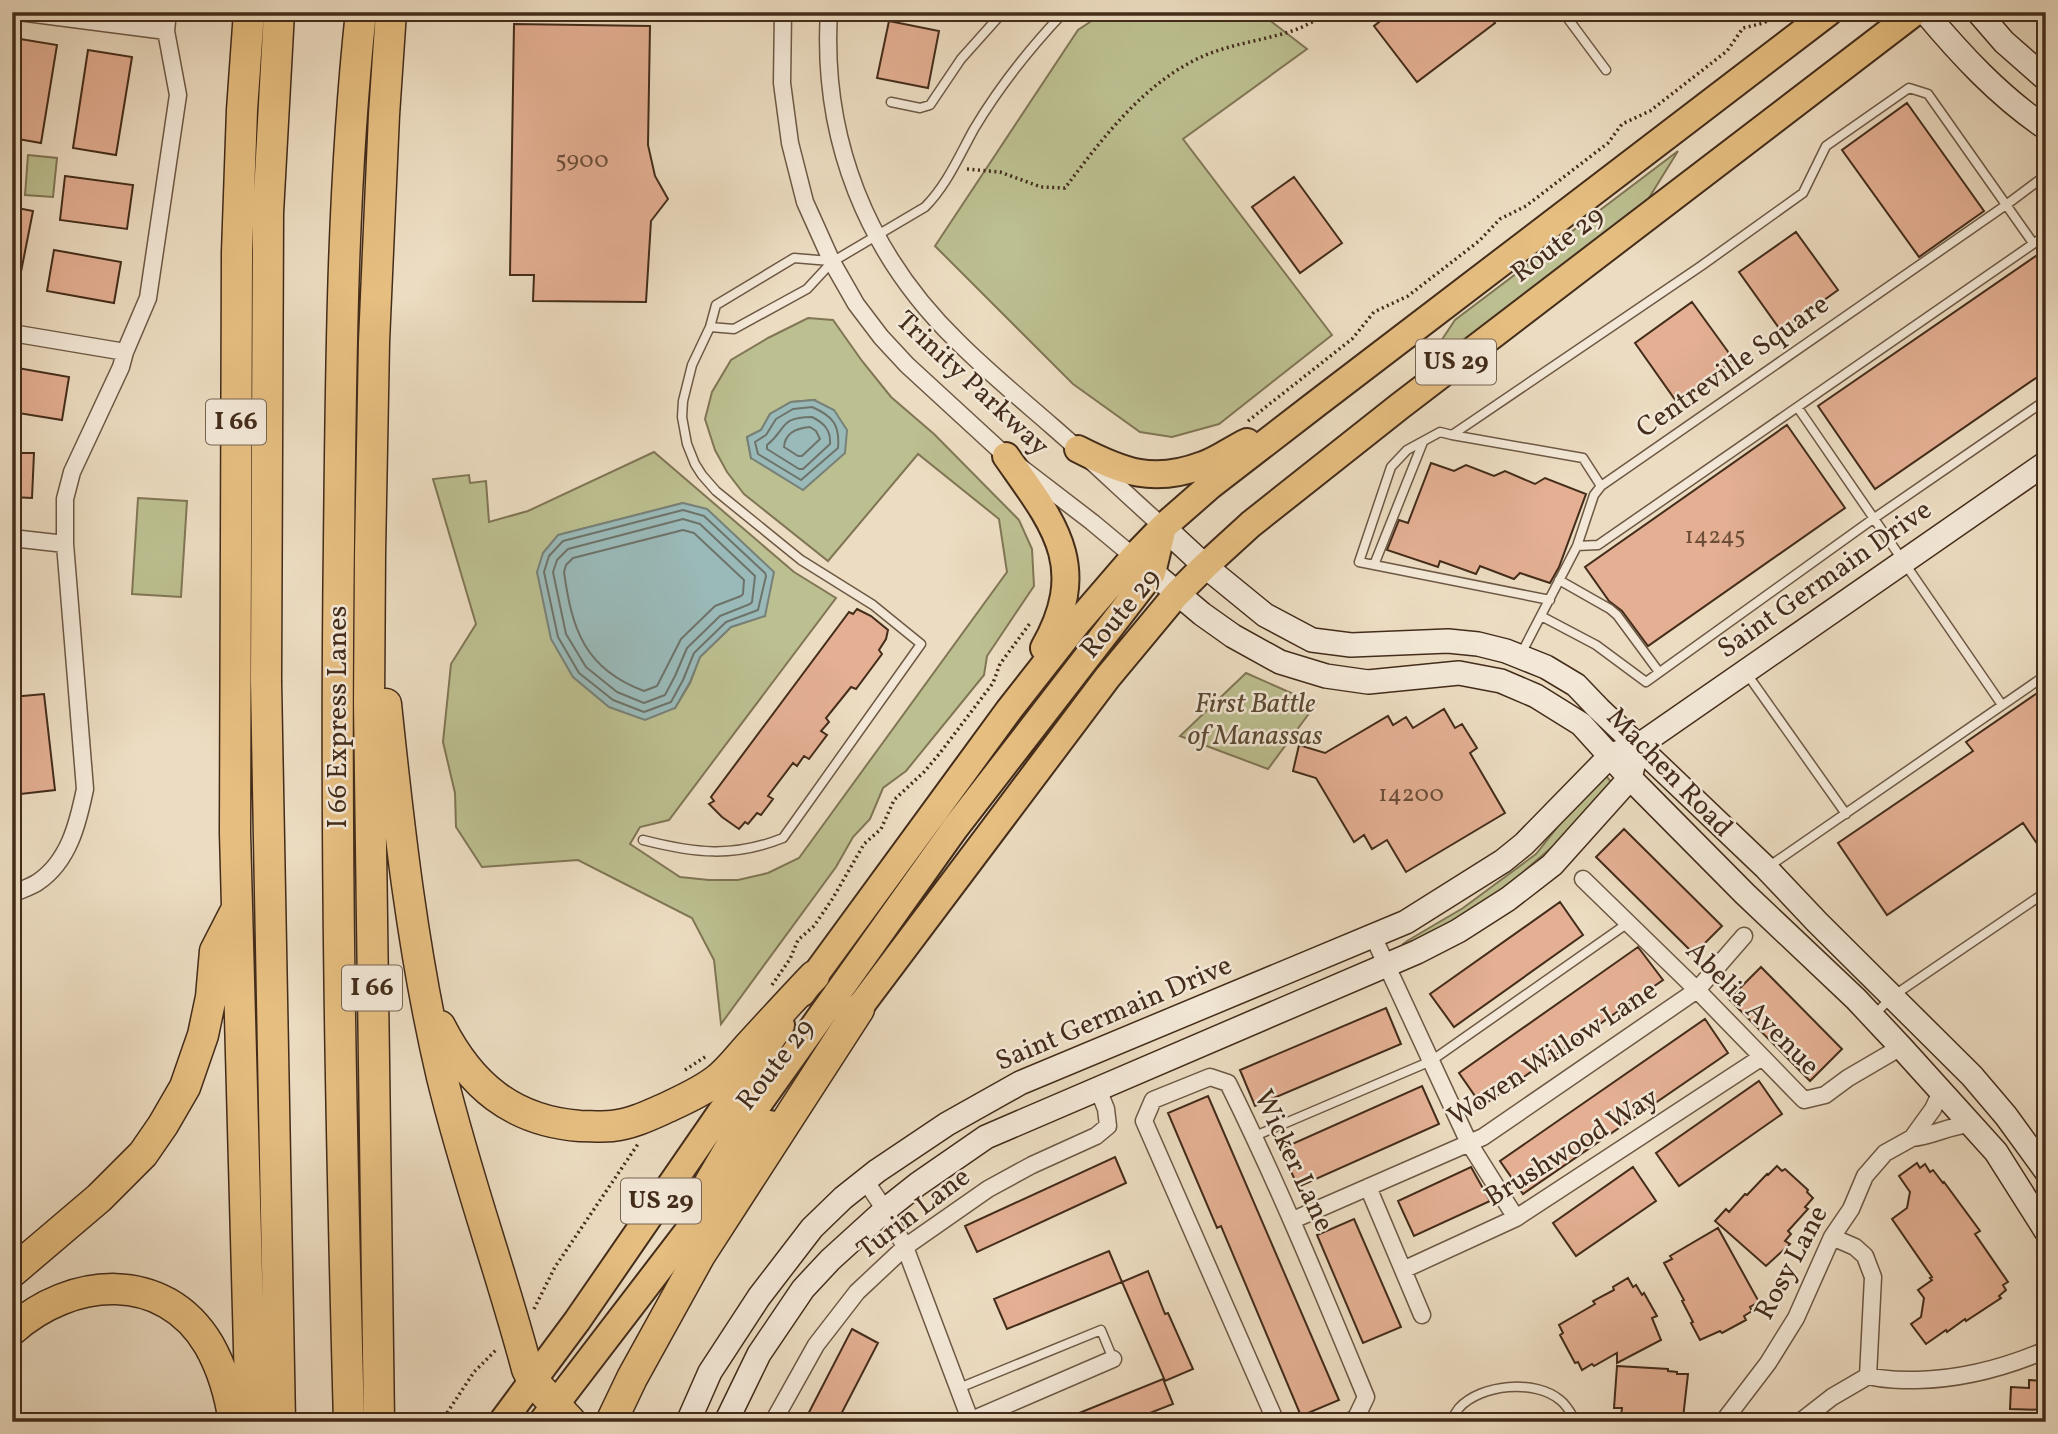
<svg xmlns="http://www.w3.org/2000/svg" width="2058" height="1434" viewBox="0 0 2058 1434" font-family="Vollkorn,serif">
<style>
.green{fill:#bcbf90;stroke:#807655;stroke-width:2;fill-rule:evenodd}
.water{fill:#9abab9;stroke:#778179;stroke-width:2}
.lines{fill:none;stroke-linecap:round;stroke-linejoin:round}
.shore{stroke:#6e736a;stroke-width:2}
.building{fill:#e4af93;stroke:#432c1a;stroke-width:2}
.lane-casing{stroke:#6d5844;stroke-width:11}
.street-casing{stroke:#6d5844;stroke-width:19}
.secondary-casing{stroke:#432c1a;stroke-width:26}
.primary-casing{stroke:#432c1a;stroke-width:30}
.highway-casing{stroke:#432c1a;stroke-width:33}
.path{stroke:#432c1a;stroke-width:3.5;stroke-dasharray:2 3.5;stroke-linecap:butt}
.lane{stroke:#f3e8d7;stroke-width:8}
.street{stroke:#f3e8d7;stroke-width:16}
.secondary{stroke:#f3e8d7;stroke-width:23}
.primary{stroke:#e6be80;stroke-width:26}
.highway{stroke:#e6be80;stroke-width:30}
.labels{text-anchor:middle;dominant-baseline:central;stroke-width:5;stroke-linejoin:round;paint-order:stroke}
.number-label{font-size:24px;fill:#6b4d38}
.shield{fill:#f3e8d7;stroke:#786453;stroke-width:2}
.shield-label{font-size:26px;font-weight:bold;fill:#432c1a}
.street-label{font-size:28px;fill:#432c1a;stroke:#f3e8d7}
.park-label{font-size:28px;font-style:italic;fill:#5b4932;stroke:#f3e8d7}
</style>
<rect width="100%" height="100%" fill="#ecdcc1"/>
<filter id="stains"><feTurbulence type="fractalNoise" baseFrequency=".00286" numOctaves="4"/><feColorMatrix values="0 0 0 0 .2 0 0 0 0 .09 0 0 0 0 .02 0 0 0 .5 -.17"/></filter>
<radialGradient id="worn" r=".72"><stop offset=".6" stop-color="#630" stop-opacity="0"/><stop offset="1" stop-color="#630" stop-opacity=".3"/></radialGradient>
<path class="green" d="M1105 12H1259L1307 49 1183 139 1332 335 1219 424 1172 437 1140 432 1073 384 935 246 1078 30Z
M1678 151 1647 201 1419 374 1455 320Z
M28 155 57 158 53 197 25 195Z
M808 318 833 320 862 361 891 397 934 434 1019 520 1032 549 1034 586 987 656 984 675 906 771 883 788 870 819 853 837 836 867 721 1024 714 960 692 918 578 860 482 867 456 827 455 793 443 742 451 664 476 624 433 479 469 475 470 483 486 481 489 522 528 511 654 452 794 572 836 598 669 820 640 827 630 844 680 877 709 880H738L768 873 799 858 1007 572 999 519 918 454 828 561 744 494 727 472 715 450 705 419 712 392 731 360 768 338ZM814 400 751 458 747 437 761 430 770 414 791 402ZM683 503 765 616 731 627 700 657 690 683 675 708 543 553 559 535Z
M138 498 187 501 181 597 132 594Z
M1246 673 1316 704 1268 769 1180 736Z
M1603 777H1607L1612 783 1564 837 1509 884 1470 912 1405 946 1403 944 1407 941 1463 908 1536 854 1591 785Z"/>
<path class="water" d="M814 400 834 410 847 430 845 453 803 490 751 458 747 437 761 430 770 414 791 402Z
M683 503 707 509 774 572 765 616 731 627 700 657 690 682 675 708 645 720 609 707 573 677 551 639 537 572 543 553 558 535Z"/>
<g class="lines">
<path class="shore" d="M812 407C833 416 840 425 838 448L801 480 758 454 755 442 766 435 776 419 793 409Z
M812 417C824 423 831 430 830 444L803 469H799L767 449V445C787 429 779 417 812 417Z
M810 427 816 431 820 439 802 456H798L784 447C785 433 797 428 810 427Z
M683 510 704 516 765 573 766 576 758 610 726 622 694 653 683 680 671 702 644 712 613 700 579 673 558 637 544 572 549 556 563 541Z
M683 519 700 524 755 576 752 602 750 604 720 616 687 648 675 676 665 695 644 703 617 692 586 667 566 634 553 572 557 560 568 549Z
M683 530 694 533 744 580 743 594 741 596 715 606 681 639 657 686 644 691C585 669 572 630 564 572L566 565 573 558Z"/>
</g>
<path class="building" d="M1392 12H1487L1495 23 1417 82 1374 26Z
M889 21 939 31 928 88 877 78Z
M514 24 650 26 648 145 655 176 668 199 651 221 646 302 533 301 534 275H510Z
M14 38 57 45 41 143 12 138V52Z
M88 50 132 57 116 155 73 148Z
M1907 103 1984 211 1919 257 1842 150Z
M65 176 133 185 127 229 60 220Z
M1294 177 1342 243 1300 273 1252 207Z
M12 207 33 211 19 282 12 281Z
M1796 232 1838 290 1781 331 1739 272Z
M2046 249V371L1875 489 1818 406Z
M54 250 121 262 114 303 47 291Z
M1692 302 1734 360 1676 401 1635 343Z
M12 367 69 377 62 420 12 412Z
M1787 425 1845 508 1648 646 1622 611 1609 601 1585 567Z
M12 453H34L32 498 12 497Z
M1431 463 1454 471 1466 465 1494 476 1505 471 1535 484 1545 478 1586 494 1559 567 1550 583 1520 573 1514 579 1480 566 1476 574 1440 561 1438 567 1387 550 1399 520 1408 523Z
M857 609 871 616 888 630 886 639 879 650 882 654 856 689 851 687 826 718 829 722 821 731 827 735 809 759 804 756 797 766 793 763 768 796 773 799 761 815 757 813 748 824 745 822 739 829 722 817 709 804 714 801 711 797 849 612 853 614Z
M2046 687V857L2023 823 1887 915 1838 843 1973 751 1966 742Z
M44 694 55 790 12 795V697Z
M1444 709 1455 728 1462 724 1477 748 1470 753 1505 813 1406 872 1387 840 1372 849 1364 835 1354 842 1316 778 1293 771 1299 745 1325 753 1388 716 1393 725 1406 717 1413 728Z
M1624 829 1722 926 1694 954 1596 857Z
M1560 902 1583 935 1454 1027 1430 994Z
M1638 947 1663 980 1482 1106 1459 1073Z
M1761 967 1842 1049 1810 1081 1729 999Z
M1386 1008 1401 1044 1255 1106 1240 1070Z
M1705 1019 1728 1053 1523 1194 1500 1161Z
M1759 1081 1782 1114 1679 1186 1656 1153Z
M1422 1086 1439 1124 1298 1187 1281 1149Z
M1208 1096 1339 1400 1301 1416 1221 1226 1217 1228 1168 1113Z
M1115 1157 1126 1183 977 1252 965 1226Z
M1917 1163 1920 1168 1925 1164 1930 1172 1933 1170 1943 1183 1944 1182 1980 1231 1975 1234 2008 1282 2003 1285 2006 1290 1999 1296 2001 1298 1966 1321 1965 1319 1947 1332 1946 1330 1926 1344 1911 1324 1921 1317 1924 1298 1918 1290 1932 1280 1930 1278 1932 1277 1892 1219 1907 1208 1910 1192 1899 1176Z
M1777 1166 1782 1171 1785 1169 1808 1190 1807 1192 1813 1198 1805 1207 1808 1209 1788 1231 1791 1234 1785 1241 1790 1244 1766 1266 1715 1221 1726 1209 1729 1212 1745 1194 1747 1195 1767 1174 1768 1175Z
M1471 1167 1490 1201 1414 1236 1398 1201Z
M1633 1167 1656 1201 1576 1256 1553 1223Z
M1354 1219 1401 1327 1363 1343 1317 1235Z
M1718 1228 1759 1302 1750 1307 1752 1311 1744 1316 1746 1320 1722 1333 1720 1331 1700 1340 1691 1323 1693 1322 1682 1301 1684 1300 1664 1263 1672 1259 1670 1256Z
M1109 1251 1122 1282 1007 1329 994 1299Z
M1148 1271 1165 1314 1168 1313 1193 1369 1165 1381 1122 1282Z
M1628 1278 1633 1287 1636 1285 1642 1295 1644 1293 1657 1316 1652 1318 1661 1340 1617 1363V1353L1594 1366 1592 1364 1582 1370 1578 1362 1575 1363 1560 1335 1563 1333 1559 1325 1595 1304 1593 1301 1614 1290 1613 1287Z
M852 1329 878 1343 837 1422H804Z
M1617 1366 1668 1369V1371L1677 1372V1374H1688L1683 1418 1677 1417V1422H1628L1629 1417 1621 1416 1622 1408H1614Z
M1163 1379 1173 1404 1127 1422H1057Z
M2029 1380 2046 1381V1410L2010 1409 2011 1387 2029 1388Z"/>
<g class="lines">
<defs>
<path id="lane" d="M1563 12 1606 70
M891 102 920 108 930 105 961 59 1003 12
M710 327 734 329 807 289 832 262 925 207C947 185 959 156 974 129 999 87 1030 48 1064 12
M1798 408 2002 705
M1452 435 1583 458 1601 486
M1577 546 1598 545 2046 235
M1374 565 1423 442
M1559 580 1610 609 1617 615 1659 672
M1550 600 1359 562 1391 467 1407 450 1440 432 1452 435 1701 266 1803 193 1826 146 1909 88 1928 94 2033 243
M1541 616 1596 645 1646 682 1873 519 2046 400
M1521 654 1577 546 1594 495 1601 486 2006 205 2046 175
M1747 674 1846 814
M643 840C694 853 733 858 783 838L921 644 873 605 801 560 716 491 702 475 695 464 687 444 682 417 683 401 692 365 710 327 716 305 794 258 830 261
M1768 867 2046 675
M1874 1015 1893 996 2046 892
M1255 1136 1431 1061 1628 923
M959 1388 1101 1330 1113 1359
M1450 1422C1453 1417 1456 1412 1459 1408 1481 1384 1535 1379 1560 1400 1567 1405 1572 1415 1576 1422"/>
<path id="street" d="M19 12 166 31
M783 12 782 83 790 143 805 202 832 262 856 304 881 337 907 365 1006 456 1092 522 1134 557
M829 12C821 139 867 254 958 342 988 372 1021 399 1053 427 1090 459 1126 494 1163 527
M12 333 125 352
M12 538 65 544
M1583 879 1697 990 1804 1100 1825 1095 1848 1078 1901 1047
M12 894C20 890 31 887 38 882 69 861 78 823 85 789L65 544V499L72 472 121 367 125 352 148 298 178 95 166 31 168 12
M1373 936 1469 1143 1516 1218
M1912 1138C1933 1136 1948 1126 1970 1124
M865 1180 885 1210 905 1247 971 1422
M1368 1187 1422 1315
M1293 1220 1483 1137 1697 990 1744 936
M1832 1237 1855 1247 1865 1256 1873 1277 1868 1376
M1403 1270 1516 1218 1762 1057
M773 1422 816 1345 857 1292 905 1247 988 1189 1032 1165 1096 1136 1108 1126 1106 1109 1098 1089
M967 1422 1113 1359
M1276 1422 1144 1121 1153 1100 1210 1077 1228 1083C1279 1186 1322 1291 1366 1397L1356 1418 1348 1422
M1725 1422 1726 1418 1768 1363 1796 1318 1832 1237 1851 1209 1865 1176 1885 1153 1912 1138 1933 1109 1941 1092
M1800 1422 1832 1397 1868 1376C1885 1380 1900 1380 1917 1380 1963 1379 2004 1368 2046 1350"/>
<path id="secondary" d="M1925 12C1961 55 1999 96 2046 128
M1978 12 2004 42 2046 79
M1163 527 1205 566 1265 615 1312 640 1351 645 1448 641 1478 644 1506 651 1546 667 1576 685 1599 709 1766 868 1817 922 1972 1076 2006 1116 2046 1171
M1139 561 1202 614 1233 636 1280 662 1326 676 1368 682 1459 673 1501 681 1536 696 1581 724 1630 778 1745 894 1856 999 1901 1047 1996 1152 2046 1231
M688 1422 710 1372 759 1297 812 1228 843 1198 877 1171 947 1124 1020 1083 1406 922 1503 861 1524 844 1611 755 1638 746 2046 463
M726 1422 759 1354 803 1289 830 1260 885 1210 918 1184 986 1137 1417 952 1458 931 1508 899 1552 865 1630 778 1633 766"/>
<path id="primary" d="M1078 449C1123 472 1153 484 1203 465 1218 460 1232 449 1247 442
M1006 456C1053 523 1091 565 1044 648
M802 993 1009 710 1078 622 1134 557 1163 527 1211 485 1316 404 1829 12
M847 1024 1107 678 1176 595 1205 566 1251 524 1400 406 1915 12
M708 1182 732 1141 955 828 1152 573 1163 527
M502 1422 577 1321 781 1025
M542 1422 770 1124"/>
<path id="highway" d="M249 12 242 110 237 252 235 833 251 1422
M279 12 268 213 266 681 280 1422
M386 704C399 829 413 954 442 1077 466 1176 501 1271 527 1369L533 1381 571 1422
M440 1026C470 1085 512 1121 580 1126 591 1126 602 1127 612 1126 632 1124 650 1115 668 1107 685 1099 705 1090 719 1078 730 1069 739 1057 748 1047 770 1023 792 999 814 976
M12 1272 99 1198 143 1154 163 1125 185 1087 203 1035 211 997 215 951 234 914
M12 1330C71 1277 164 1269 209 1345 222 1368 230 1395 234 1422
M349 1422C341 1129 335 836 339 543 341 366 342 188 361 12
M379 1422 369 703 370 554 374 342 384 115 391 12
M611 1422 632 1378 700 1255 859 1009"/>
</defs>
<use href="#lane" class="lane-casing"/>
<use href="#street" class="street-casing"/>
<use href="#secondary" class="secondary-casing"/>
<use href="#primary" class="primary-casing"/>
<use href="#highway" class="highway-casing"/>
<path class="path" d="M967 169 1000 172 1041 187 1065 188C1102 139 1142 85 1199 58 1229 44 1261 41 1292 31 1305 27 1318 18 1331 12
M1248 421 1352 339 1374 312 1408 296 1479 241 1500 219 1526 206 1608 143 1622 124 1650 111 1727 51 1743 28 1764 23 1779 12
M772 985 790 959 798 940 814 926 833 898 864 844 881 829 894 800 924 772 940 753 993 683 1000 664 1031 622
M685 1070 708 1055
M534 1309 555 1267 638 1144
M441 1422 474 1372 497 1349"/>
<use href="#lane" class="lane"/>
<use href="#street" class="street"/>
<use href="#secondary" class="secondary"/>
<use href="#primary" class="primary"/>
<use href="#highway" class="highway"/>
</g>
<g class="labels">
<g class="number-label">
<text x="582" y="161">5900</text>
<text x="1715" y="537">14245</text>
<text x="1411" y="795">14200</text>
</g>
<g class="shield">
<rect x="1416" y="339.5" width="80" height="45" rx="5"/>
<rect x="206" y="399.5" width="60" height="45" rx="5"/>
<rect x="342" y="965.5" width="60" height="45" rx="5"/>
<rect x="621" y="1178.5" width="80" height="45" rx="5"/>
</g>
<g class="shield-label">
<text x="1456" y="362">US 29</text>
<text x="236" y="422">I 66</text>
<text x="372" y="988">I 66</text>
<text x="661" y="1201">US 29</text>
</g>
<g class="street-label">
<text transform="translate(1558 245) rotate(-37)">Route 29</text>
<text transform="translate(1733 367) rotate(-35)">Centreville Square</text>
<text transform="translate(972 384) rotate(43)">Trinity Parkway</text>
<text transform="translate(1825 580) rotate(-35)">Saint Germain Drive</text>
<text transform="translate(1121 614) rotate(-50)">Route 29</text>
<text transform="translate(338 717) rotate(-90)">I 66 Express Lanes</text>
<text transform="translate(1669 773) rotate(46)">Machen Road</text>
<text transform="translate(1752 1009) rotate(45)">Abelia Avenue</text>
<text transform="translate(1114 1014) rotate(-23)">Saint Germain Drive</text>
<text transform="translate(1553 1054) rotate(-33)">Woven Willow Lane</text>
<text transform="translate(776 1065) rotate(-52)">Route 29</text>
<text transform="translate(1572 1148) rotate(-32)">Brushwood Way</text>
<text transform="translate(1293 1161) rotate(65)">Wicker Lane</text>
<text transform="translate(914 1214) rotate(-37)">Turin Lane</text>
<text transform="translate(1792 1263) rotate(-62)">Rosy Lane</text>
</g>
<g class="park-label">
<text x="1255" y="704">First Battle<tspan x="1255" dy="32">of Manassas</tspan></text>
</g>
</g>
<rect width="2058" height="1434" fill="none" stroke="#ecdcc1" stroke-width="42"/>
<rect x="14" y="14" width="2030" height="1406" fill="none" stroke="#432c1a" stroke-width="3.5"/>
<rect x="21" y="21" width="2016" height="1392" fill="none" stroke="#432c1a" stroke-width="2"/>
<rect width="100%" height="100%" filter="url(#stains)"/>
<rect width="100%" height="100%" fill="url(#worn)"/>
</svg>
